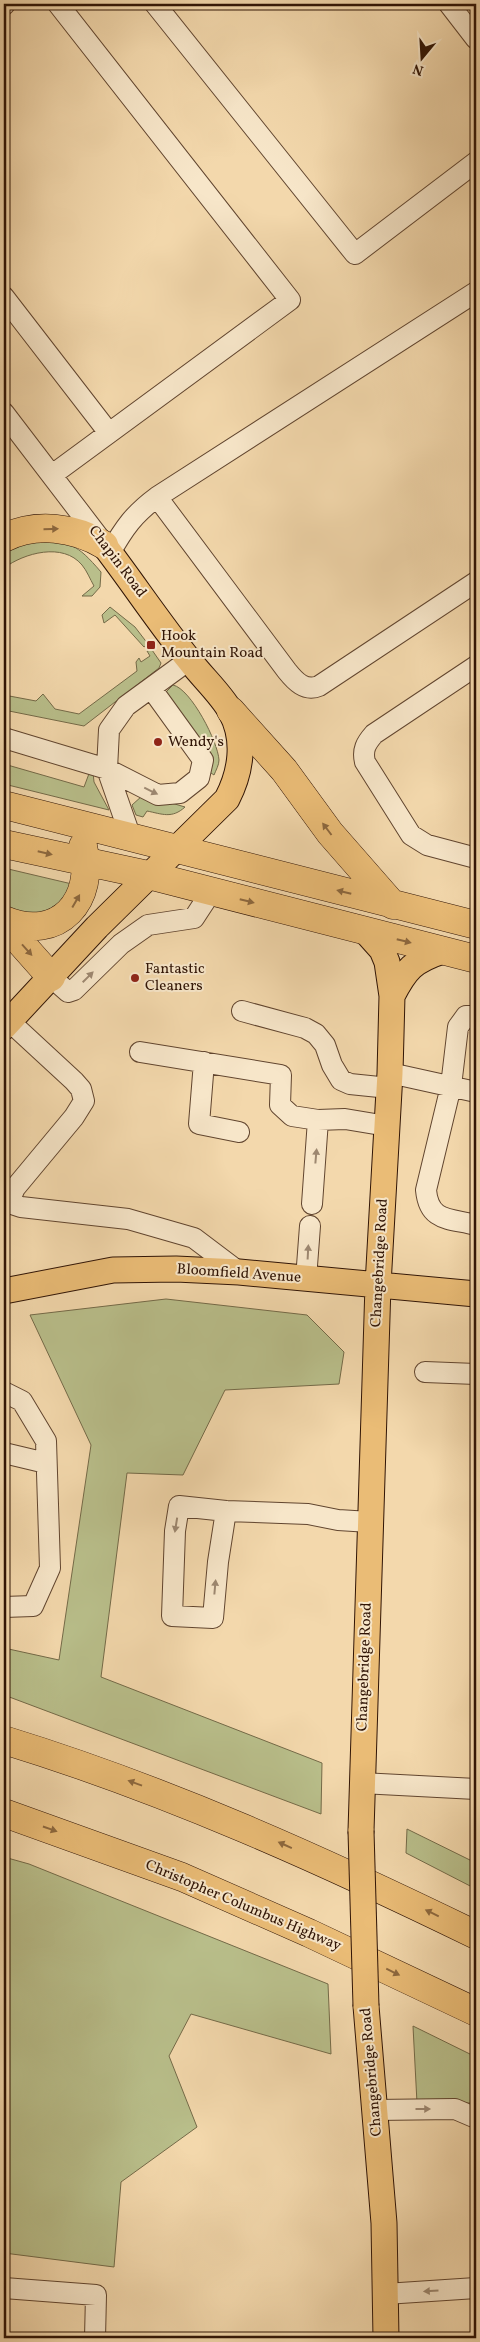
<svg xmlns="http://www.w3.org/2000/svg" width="480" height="2342" viewBox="0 0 480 2342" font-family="Vollkorn,serif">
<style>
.green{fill:#b9bf8b;stroke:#746a48}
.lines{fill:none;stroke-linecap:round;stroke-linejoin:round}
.minor-casing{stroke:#61452f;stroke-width:22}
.major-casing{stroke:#301405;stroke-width:27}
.highway-casing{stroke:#301405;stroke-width:29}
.minor{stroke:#f7e6c9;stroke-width:20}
.major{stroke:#eabc76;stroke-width:25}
.highway{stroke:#eabc76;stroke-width:28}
.major-bridge-casing{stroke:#301405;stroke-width:27;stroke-linecap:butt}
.major-bridge{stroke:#eabc76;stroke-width:25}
.oneway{fill:#8d683e}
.oneway2{fill:#9d8871}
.poi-dot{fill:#8f2418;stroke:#f7e6c9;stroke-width:2}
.labels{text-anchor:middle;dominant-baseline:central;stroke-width:4;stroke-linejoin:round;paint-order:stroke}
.street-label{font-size:15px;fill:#301405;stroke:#f7e6c9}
.poi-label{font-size:15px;fill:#301405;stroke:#f7e6c9;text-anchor:start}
</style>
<rect width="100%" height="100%" fill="#f3d8ac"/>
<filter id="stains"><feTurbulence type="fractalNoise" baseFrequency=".004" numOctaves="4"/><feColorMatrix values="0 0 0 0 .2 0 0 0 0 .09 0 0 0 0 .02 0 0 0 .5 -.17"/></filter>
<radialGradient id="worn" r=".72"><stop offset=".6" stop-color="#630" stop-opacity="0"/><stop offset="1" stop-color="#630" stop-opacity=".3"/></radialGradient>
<path class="green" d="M33 540C71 542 76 543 101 572L100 587 92 596H82L94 586C90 579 87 571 82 565 63 542 24 553 4 568V551Z
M110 607 135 627 148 644 144 647 115 615 104 623 102 615Z
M152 650 161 663 159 668 84 726 4 710V695L36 701 43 694 55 709 79 714 137 671 136 662 139 658 141 662 150 656 147 651Z
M173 685C191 689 218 742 219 760 219 765 216 770 214 775L208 771 165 693Z
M4 764 84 787 90 771 93 772 94 782 109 810 4 784Z
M142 796C156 801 171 802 185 807 172 819 162 814 147 811L143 817 136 815 132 805Z
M4 868 72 884 63 900 42 914 11 912 4 906Z
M166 1299 307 1315 344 1352 339 1384 225 1390 183 1475 127 1473 101 1677 322 1763 321 1814 4 1695V1648L59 1660 91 1445 30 1315Z
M407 1829 476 1863V1889L406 1853Z
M4 1857 29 1864 328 1984 331 2054 191 2014 169 2056 197 2127 121 2182 114 2267 4 2253Z
M413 2026 476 2057V2103H417Z"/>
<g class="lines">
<defs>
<path id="minor" d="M155 4 355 254 476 162
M449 4 476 39
M4 5 5 4
M4 297 109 433
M4 413 104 544
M52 475 290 300 58 4
M157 497 287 671C295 681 305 692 319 686L476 582
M110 553C124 528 134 514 157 497L476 292
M476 666 374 734C366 743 362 750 365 762L411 835 427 845 476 858
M4 738 107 769 158 795 180 793 199 778 203 760 151 688
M131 838 107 769 109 730 126 706 189 660
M51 977 68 992 74 990 121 944 148 925 194 918 211 892
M242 1011 305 1028 316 1034 325 1045 332 1065 341 1080 350 1084 389 1088
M476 1016H466L458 1027 451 1086 426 1190C429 1222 449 1218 476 1225
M9 1021 74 1081 81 1089 84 1101 74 1117 15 1188 11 1197 12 1204 21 1207 128 1219 194 1238 239 1272
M140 1052 281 1075 280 1105 292 1116 318 1120
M204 1062 199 1124 239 1132
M390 1073 476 1092
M312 1204 318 1120 345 1119 387 1126
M306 1279 310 1226
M425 1372 476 1374
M4 1392 22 1401 46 1441 50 1568 33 1606 4 1607
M4 1453 46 1463
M226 1511 218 1562 213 1618 172 1616 175 1531 179 1506 226 1511 308 1514 338 1520 370 1522
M361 1783 476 1789
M375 2110 455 2109 476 2118
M4 2288 96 2295 95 2338
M385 2294 476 2288"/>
<path id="major" d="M392 996C406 969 413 961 443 951
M4 1027 97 927 227 799C241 772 246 740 231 712 221 694 203 678 190 661 160 624 133 583 104 545
M4 1291 113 1270 176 1269 239 1272 476 1294
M361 1831 378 1285 390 1073 392 996 387 962 382 950 365 931
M366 2006 384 2223 386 2338"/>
<path id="highway" d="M4 538C36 522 74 527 104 545
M231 711 284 770 330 833 393 905
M4 805 476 925
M4 844 148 875 476 959
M4 920C59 943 96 900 83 846
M4 924 51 977
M4 1740C167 1790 322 1860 476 1935
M4 1813 182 1877 309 1933 476 2012"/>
</defs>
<use href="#minor" class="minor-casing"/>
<use href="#major" class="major-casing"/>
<use href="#highway" class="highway-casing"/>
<use href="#minor" class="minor"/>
<use href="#major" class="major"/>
<use href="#highway" class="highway"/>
<defs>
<path id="major-bridge" d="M361 1831 366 2006"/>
</defs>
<use href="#major-bridge" class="major-bridge-casing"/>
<use href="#major-bridge" class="major-bridge"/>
</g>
<defs><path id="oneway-solid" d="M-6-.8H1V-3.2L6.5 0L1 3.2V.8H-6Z" transform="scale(1.25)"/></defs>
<g class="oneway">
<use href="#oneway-solid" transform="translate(51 529) rotate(-1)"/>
<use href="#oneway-solid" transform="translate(327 829) rotate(-127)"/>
<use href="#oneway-solid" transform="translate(45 853) rotate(13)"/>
<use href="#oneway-solid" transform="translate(344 892) rotate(-166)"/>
<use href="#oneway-solid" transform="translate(76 901) rotate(-60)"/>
<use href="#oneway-solid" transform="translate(247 901) rotate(14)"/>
<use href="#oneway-solid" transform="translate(404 941) rotate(14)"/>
<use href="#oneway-solid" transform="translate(27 950) rotate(48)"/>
<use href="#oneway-solid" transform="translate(135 1783) rotate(-160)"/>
<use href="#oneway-solid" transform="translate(50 1829) rotate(19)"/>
<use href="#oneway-solid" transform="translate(285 1845) rotate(-156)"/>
<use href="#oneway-solid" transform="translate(432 1913) rotate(-154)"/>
<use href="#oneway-solid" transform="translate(393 1972) rotate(26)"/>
</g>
<g class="oneway2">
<use href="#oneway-solid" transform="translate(151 791) rotate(26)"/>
<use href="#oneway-solid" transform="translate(88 977) rotate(-45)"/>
<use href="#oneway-solid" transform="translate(316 1156) rotate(-85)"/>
<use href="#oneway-solid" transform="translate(308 1252) rotate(-87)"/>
<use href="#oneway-solid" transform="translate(176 1525) rotate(99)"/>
<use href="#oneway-solid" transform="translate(215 1587) rotate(-85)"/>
<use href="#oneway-solid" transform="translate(423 2109)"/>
<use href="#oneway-solid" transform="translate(431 2291) rotate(177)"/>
</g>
<g class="poi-dot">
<rect x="146" y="640" width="10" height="10" rx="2.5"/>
<circle cx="158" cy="742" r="5"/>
<circle cx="135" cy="978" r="5"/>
</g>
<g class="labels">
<g class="street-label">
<text transform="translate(117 562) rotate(53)">Chapin Road</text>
<text transform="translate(380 1263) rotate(-87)">Changebridge Road</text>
<text transform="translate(239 1274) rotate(4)">Bloomfield Avenue</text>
<text transform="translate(365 1667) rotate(-88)">Changebridge Road</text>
<text transform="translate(243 1906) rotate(23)">Christopher Columbus Highway</text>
<text transform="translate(372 2072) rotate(-95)">Changebridge Road</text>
</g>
<g class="poi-label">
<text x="161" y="636">Hook<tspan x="161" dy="17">Mountain Road</tspan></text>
<text x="168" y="742">Wendy's</text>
<text x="145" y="969">Fantastic<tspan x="145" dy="17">Cleaners</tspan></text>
</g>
</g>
<rect width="480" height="2342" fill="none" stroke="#f3d8ac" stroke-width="20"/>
<rect x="5" y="5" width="470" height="2332" fill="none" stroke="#301405" stroke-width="2.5"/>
<rect x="10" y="10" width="460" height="2322" fill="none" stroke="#301405"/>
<g transform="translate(422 58) rotate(198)" stroke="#f7e6c9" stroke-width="4" paint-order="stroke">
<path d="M0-4L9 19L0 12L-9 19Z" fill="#301405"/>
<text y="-8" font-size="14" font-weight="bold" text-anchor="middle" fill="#301405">N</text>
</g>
<rect width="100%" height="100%" filter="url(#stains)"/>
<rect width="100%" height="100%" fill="url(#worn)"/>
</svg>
